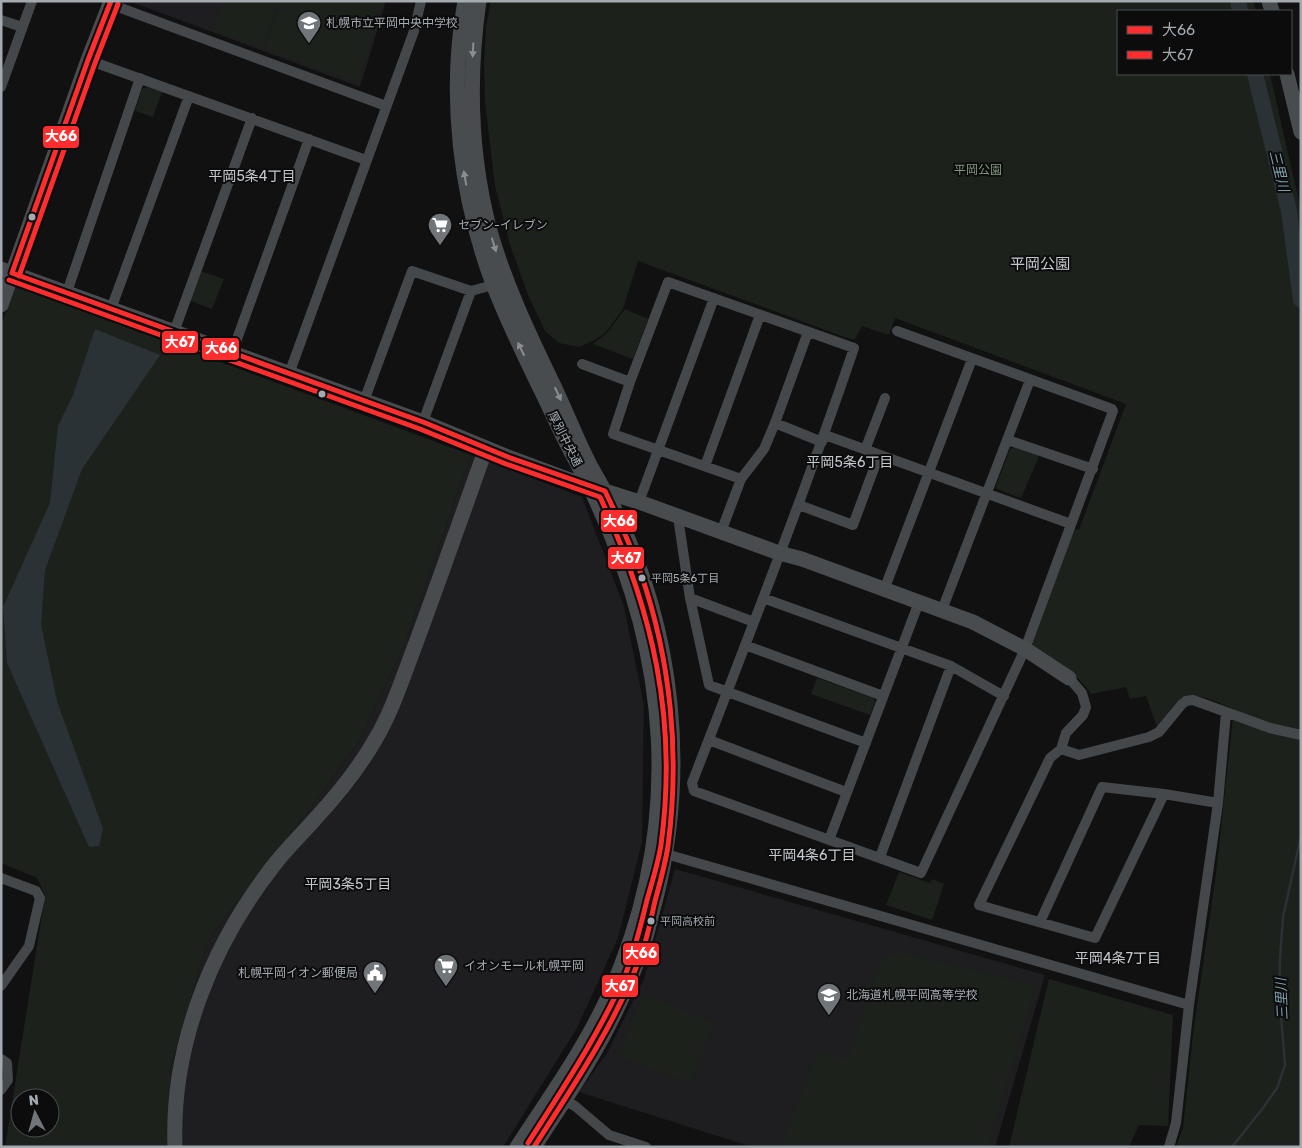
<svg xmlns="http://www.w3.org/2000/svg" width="1302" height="1148" viewBox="0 0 1302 1148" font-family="Rubik,'Noto Sans JP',sans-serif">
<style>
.built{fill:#1e1e20}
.green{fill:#1c211c;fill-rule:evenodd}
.water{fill:#2a3235}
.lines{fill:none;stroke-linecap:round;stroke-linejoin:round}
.stream{stroke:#2a3235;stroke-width:2.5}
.river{stroke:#2a3235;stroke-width:16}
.street{stroke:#45484a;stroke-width:10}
.secondary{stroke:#494c4e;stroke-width:15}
.bus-1-casing{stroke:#0c0c0d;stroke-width:9}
.bus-2-casing{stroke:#0c0c0d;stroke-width:9}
.bus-1{stroke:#ff2d2d;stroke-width:5}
.bus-2{stroke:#ff2d2d;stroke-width:5}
.oneway{fill:#888e93}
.bus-dot{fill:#a3abb1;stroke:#0c0c0d;stroke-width:2}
.labels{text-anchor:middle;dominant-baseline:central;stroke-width:4;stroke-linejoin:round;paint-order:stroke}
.bus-label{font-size:11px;fill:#a3abb1;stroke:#0c0c0d;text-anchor:start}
.poi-label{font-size:12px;fill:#a3abb1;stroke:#0c0c0d;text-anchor:start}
.park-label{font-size:12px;fill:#819a7c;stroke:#0c0c0d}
.street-label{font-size:12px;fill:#a3abb1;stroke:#0c0c0d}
.water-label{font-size:14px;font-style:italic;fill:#7e9ea9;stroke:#0c0c0d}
.neighbourhood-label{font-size:14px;fill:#c4c9ce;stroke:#0c0c0d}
.quarter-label{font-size:15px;fill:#c4c9ce;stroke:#0c0c0d}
.line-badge{stroke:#0c0c0d;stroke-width:2}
.badge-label{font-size:14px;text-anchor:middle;font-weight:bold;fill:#fff}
</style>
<rect width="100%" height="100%" fill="#111112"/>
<path class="built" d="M129 1H386L360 87Z
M471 455 582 497 624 607 644 705 642 842 618 938 577 1028 503 1147H169V1074L209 938 313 805 360 740 405 643Z
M675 869 1045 975 995 1147H752L579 1092 607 1053 644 979Z"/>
<path class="green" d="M224 1H280L262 48 213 31Z
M282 1H382L358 83 264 49Z
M491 1H1253L1256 11H1118V74H1270L1301 210V1147H1176L1183 1128 1193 1034 1216 874 1234 709C1218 703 1191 687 1177 702 1170 709 1164 719 1157 727L1146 696 1130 699 1126 687 1091 694C1078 673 1053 661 1032 648L1033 638 1073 529 1079 530 1126 404 895 318 889 335 862 326 855 339H850L638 261 623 309 606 332 595 340 579 347 559 343 545 331 529 297 510 245 495 186 485 101 484 65 486 26Z
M147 87 162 92 153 117 135 111 142 89Z
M200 271 224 279 212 309 188 300Z
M15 286 471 455 405 643 360 740 313 805 209 938 169 1073V1147H5L45 895 37 878 1 863V326ZM20 1098H50V1128H20Z
M625 309 648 319 633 359 593 344 607 333Z
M1014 447 1039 456 1021 498 997 489 996 486 1010 449Z
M817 678 873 698 875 702 870 715 811 694Z
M899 872 930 883 932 879 944 884 932 920 886 905Z
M897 952 1036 985 988 1147 781 1146 818 1051 848 1060 881 959Z
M1049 979 1173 1015 1168 1126 1139 1125 1129 1147H1009Z
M643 994 714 1023 690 1084 619 1056Z"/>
<path class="water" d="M95 329 160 355 82 469 45 570 41 624 57 701 103 829 99 846 89 847 7 663 3 607 50 503 58 426 73 395Z"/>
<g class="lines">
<path class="stream" d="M1232 1147 1263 1108 1277 1088 1285 1065 1280 1003 1281 1001 1279 995 1280 959 1283 917 1301 836"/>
<path class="river" d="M1238 1 1240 11
M1255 74 1289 211 1301 300"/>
<path class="street" d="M110 4 386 106
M1 20 22 27
M88 60 366 160
M1 87 32 1
M67 292 140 78
M111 309 189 96
M174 332 252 118
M232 353 309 139
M582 364 630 382
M289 374 414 31 421 1
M364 401 412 271 471 291 493 285
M423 422 471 291
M775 423 822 442
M825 435 1071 524
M1008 440 1093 469
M865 450 885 398
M705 466 760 315
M741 479 613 434 630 382 668 282 854 348C804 495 748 638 692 783L694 791 921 873 1025 649 1113 411 1112 409 897 331
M639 502 714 298
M799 505 853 525 879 455
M678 517 690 598 709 685 866 743
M721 532 741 479 764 449 775 423 808 332
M884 590 972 359
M690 598 754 622
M763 598 951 666 1004 696
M942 610 1030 380
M745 645 883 696
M1069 678 1082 693 1086 707 1083 715 1066 733 1061 749 1050 758 979 905 1095 938 1164 794
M709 740 846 792
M1061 749 1079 755 1149 737 1159 732 1182 704 1186 701 1193 700 1270 728 1301 735
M829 840 919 602
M666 854 1189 1005
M880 857 951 666
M1 878 36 891 40 898 29 946 1 986
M1040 922 1102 787 1164 794 1218 803
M1 1059 7 1063 8 1080 1 1090
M564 1100 575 1106 609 1135 646 1147
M1169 1147 1176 1123 1189 1005 1218 803 1226 713"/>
<path class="secondary" d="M465 1C448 95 460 195 493 284 506 318 522 351 538 384 551 410 562 436 576 461 580 470 586 479 590 488 671 653 685 825 609 995 585 1048 549 1098 517 1147
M479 1C468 78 470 156 490 231 505 284 529 334 553 384 566 411 577 440 591 467 599 481 607 495 615 510 674 631 689 771 655 902 650 919 647 938 640 955 626 991 610 1026 590 1059 573 1089 553 1117 534 1147
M1269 1 1272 11
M1287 74 1301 132
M1 269 423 422 508 457 570 480 639 502 779 553 802 559 973 622 1025 649 1069 678
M1 305 88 60 111 1
M175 1147C171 1045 212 944 274 865 287 848 302 834 316 818 338 794 359 768 375 740 392 712 404 674 416 643 440 578 463 513 486 448"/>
<defs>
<path id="bus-1" d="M12 273 423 422 508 457 605 491C618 518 631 546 641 574 671 661 680 755 668 846 665 865 660 883 655 901 651 918 648 936 642 952 617 1022 574 1085 534 1147
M12 273 88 60 111 1"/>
<path id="bus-2" d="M19 276 95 63 118 4
M9 280 420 429 506 464 600 497C653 610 678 720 661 845 658 864 652 882 647 900 641 925 635 949 626 973 600 1033 563 1088 528 1143"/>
</defs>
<use href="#bus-1" class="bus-1-casing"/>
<use href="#bus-2" class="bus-2-casing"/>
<use href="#bus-1" class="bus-1"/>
<use href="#bus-2" class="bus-2"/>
</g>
<defs><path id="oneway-solid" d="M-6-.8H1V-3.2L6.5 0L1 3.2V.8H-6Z" transform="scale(1.25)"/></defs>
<g class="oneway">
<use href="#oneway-solid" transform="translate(473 50) rotate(93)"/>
<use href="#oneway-solid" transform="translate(465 178) rotate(-100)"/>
<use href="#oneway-solid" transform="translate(494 245) rotate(73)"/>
<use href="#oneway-solid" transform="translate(521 349) rotate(-116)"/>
<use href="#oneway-solid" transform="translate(558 394) rotate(65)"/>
</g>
<defs>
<symbol id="school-pin" viewBox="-11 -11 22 30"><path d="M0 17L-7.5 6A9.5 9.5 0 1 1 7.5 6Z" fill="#707579" stroke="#0c0c0d"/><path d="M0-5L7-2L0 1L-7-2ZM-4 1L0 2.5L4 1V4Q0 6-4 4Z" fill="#fff"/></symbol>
<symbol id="supermarket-pin" viewBox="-11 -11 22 30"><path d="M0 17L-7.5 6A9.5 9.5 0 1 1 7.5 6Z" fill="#707579" stroke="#0c0c0d"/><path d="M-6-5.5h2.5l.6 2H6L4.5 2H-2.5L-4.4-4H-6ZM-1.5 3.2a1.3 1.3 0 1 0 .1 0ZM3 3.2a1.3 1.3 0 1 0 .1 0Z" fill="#fff"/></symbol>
<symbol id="civic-pin" viewBox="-11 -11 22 30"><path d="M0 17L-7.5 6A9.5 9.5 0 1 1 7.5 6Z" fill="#707579" stroke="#0c0c0d"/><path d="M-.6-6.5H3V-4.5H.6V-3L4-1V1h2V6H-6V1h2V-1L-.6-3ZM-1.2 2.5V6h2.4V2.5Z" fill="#fff"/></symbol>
</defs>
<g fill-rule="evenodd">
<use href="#school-pin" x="295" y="9" width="28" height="38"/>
<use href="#supermarket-pin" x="426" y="211" width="28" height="38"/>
<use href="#supermarket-pin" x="432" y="952" width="28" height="38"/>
<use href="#civic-pin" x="361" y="959" width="28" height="38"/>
<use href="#school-pin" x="815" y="981" width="28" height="38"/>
</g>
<g class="bus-dot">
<circle cx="32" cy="217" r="4.5"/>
<circle cx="322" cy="394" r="4.5"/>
<circle cx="642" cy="578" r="4.5"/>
<circle cx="651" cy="921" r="4.5"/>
</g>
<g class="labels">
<g class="bus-label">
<text x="651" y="578">平岡5条6丁目</text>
<text x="660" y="921">平岡高校前</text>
</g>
<g class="poi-label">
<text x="326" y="23">札幌市立平岡中央中学校</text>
<text x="458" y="225">セブン-イレブン</text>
<text x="464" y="966">イオンモール札幌平岡</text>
<text x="358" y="973" text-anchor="end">札幌平岡イオン郵便局</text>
<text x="846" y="995">北海道札幌平岡高等学校</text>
</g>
<g class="park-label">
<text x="978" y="170">平岡公園</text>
</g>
<g class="street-label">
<text transform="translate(565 439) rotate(63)">厚別中央通</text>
</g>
<g class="water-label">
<text transform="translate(1279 171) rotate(76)">三里川</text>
<text transform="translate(1282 999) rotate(-93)">三里川</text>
</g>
<g class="neighbourhood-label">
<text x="252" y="176">平岡5条4丁目</text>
<text x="850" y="462">平岡5条6丁目</text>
<text x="812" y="855">平岡4条6丁目</text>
<text x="348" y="884">平岡3条5丁目</text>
<text x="1118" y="958">平岡4条7丁目</text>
</g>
<g class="quarter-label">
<text x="1040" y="264">平岡公園</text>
</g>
</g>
<g class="line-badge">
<rect x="42" y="125" width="38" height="24" rx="5" fill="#ff2d2d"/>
<rect x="161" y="330" width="38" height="24" rx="5" fill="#ff2d2d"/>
<rect x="201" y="337" width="39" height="24" rx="5" fill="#ff2d2d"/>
<rect x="600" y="509" width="38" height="24" rx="5" fill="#ff2d2d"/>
<rect x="607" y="546" width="38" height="24" rx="5" fill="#ff2d2d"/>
<rect x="622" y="942" width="38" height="24" rx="5" fill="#ff2d2d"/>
<rect x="601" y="974" width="38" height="24" rx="5" fill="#ff2d2d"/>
</g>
<g class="badge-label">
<text x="61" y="141">大66</text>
<text x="180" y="347">大67</text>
<text x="221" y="353">大66</text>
<text x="619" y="526">大66</text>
<text x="626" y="563">大67</text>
<text x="641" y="958">大66</text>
<text x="620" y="991">大67</text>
</g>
<rect width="1302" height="1148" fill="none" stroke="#a3abb1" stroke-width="5"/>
<rect x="1117" y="10" width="175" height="65" fill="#0c0c0d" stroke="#484c4f"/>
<rect x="1127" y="26" width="25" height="8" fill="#ff2d2d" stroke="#484c4f"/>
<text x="1162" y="35" font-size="15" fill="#a3abb1">大66</text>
<rect x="1127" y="51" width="25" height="8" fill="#ff2d2d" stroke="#484c4f"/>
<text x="1162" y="60" font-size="15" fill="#a3abb1">大67</text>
<g transform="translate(35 1113) rotate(354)"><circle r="24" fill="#0c0c0d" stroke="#484c4f"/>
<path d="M0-4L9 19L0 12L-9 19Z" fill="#707579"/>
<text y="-8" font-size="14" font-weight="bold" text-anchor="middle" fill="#a3abb1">N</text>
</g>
</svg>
